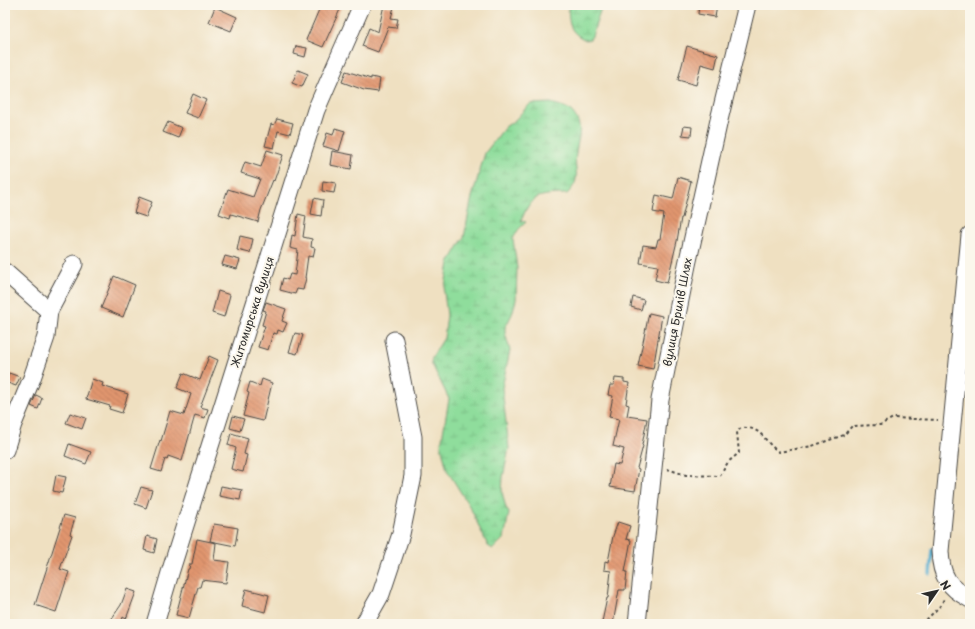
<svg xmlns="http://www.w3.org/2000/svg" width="975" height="629" viewBox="0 0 975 629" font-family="'Playpen Sans',sans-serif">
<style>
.wetland{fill:url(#wetland-marsh);stroke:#5d8464}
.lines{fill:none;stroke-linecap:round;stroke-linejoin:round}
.stream{stroke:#51accf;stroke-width:3.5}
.building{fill:url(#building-back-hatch)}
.minor-casing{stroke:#484642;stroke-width:19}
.path{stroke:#484642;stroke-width:2;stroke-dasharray:3 3;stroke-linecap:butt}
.minor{stroke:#fff;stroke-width:17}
.labels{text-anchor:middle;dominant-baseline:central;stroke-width:4;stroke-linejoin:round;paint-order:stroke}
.street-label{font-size:11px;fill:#2b2b2b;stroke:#fbf7ec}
</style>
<defs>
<pattern id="wetland-marsh" width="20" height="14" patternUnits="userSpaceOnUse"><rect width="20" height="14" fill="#8fdd9c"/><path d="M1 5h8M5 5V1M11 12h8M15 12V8" fill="none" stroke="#7cbe87"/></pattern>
<pattern id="building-back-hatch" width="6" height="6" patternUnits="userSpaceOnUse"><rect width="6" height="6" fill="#e1956e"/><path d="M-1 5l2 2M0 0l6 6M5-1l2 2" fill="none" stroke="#b77a5b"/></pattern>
</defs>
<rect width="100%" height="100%" fill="#fbf7ec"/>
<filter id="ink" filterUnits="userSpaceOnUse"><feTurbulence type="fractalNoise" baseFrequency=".025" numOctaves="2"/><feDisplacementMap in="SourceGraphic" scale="8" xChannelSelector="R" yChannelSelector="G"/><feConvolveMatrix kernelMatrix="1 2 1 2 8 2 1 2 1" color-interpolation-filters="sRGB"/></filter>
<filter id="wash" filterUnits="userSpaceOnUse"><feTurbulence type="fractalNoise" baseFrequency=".012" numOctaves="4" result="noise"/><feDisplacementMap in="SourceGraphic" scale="16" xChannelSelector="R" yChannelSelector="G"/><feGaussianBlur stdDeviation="0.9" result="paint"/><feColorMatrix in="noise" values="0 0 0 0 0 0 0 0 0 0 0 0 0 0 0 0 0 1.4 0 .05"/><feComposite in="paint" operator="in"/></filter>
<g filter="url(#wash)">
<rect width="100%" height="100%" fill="#efe0c1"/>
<path class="wetland" d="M568 5H602L592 36 590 39 586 40C568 32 569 23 568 5Z
M551 103C557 105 567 107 571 111 585 126 578 136 576 153 573 171 583 178 567 194 559 194 541 194 535 199 528 203 524 214 521 221L526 222 518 230 513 239 517 268 516 300 512 314 505 328V333L510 350 502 388 509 448 503 477 502 492 506 508 509 513 504 538 493 549 488 546 471 509 447 470 441 445 449 399 431 362 432 357 444 338 447 315 444 292 449 263 464 237 472 197 485 153 505 127 514 121 530 104Z"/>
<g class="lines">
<path class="stream" d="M930 574 932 549"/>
</g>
<g id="blocks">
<path class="building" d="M321 5H342L323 47 306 40Z
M384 5 394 7 391 18 398 19 396 28 388 27 378 52 362 46 369 28 378 32Z
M699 5 717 6 715 17 698 14Z
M215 7 237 17 231 31 209 22Z
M296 46 307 48 305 57 294 54Z
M687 46 718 55 715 68 701 64 696 85 678 80Z
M298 70 308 74 302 87 292 83Z
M346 71 371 79V77L380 79 378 92 364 90 342 82Z
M193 94 206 100 198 118 185 113Z
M277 119 293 123 290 134 278 131 274 148 265 146 271 124 274 125Z
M168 122 182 128 178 138 163 132Z
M684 126 692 127 691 136 682 135Z
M335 128 345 131 339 151 323 146 327 133 333 135Z
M267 150 283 155 274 181 273 180 261 210 258 222 231 214 230 218 219 214 228 189 253 197 260 179 241 173 245 162 261 167Z
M332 151 353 155 351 169 330 165Z
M678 177 691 181 682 218H681L677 241 667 283 655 280 658 266 640 263 643 245 656 247 658 239H660L664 214 653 212 656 195 673 199Z
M323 181 336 183 334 193 322 191Z
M139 197 152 202 146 217 134 213Z
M314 198 323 200 321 216 311 214Z
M298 214 306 216 303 237 312 239 311 247 315 248 313 257 308 256 305 278H306L303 290 297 289 295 294 280 290 283 278 288 280 290 274 295 275 298 250 290 248 292 235 295 236Z
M240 236 253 239 250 253 237 250Z
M225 256 240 260 237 269 222 265Z
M114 276 135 285 123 317 101 308Z
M218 291 230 295 224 317 212 313Z
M633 297 644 300 641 310 631 307Z
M266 302 286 309 282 321 287 323 283 332 278 330 277 334 273 333 268 350 258 347 265 326 262 325 266 311 263 310Z
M649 313 662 316 653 369 638 366Z
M295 333 303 335 297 354 289 352Z
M209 356 218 360 200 407 208 409 205 418 195 415 182 461 168 456 167 460 165 459 161 472 151 469 160 440 161 441 170 411 184 415 191 394 177 388 183 373 200 380Z
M9 373 20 377 16 386 5 382Z
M615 378 624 379V382L629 383 626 404 629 405 627 416 647 419 642 445 643 446 637 468 639 469 635 491 610 487 614 464 620 465 624 449 613 446 619 419 609 417 613 396 608 395 610 385H614Z
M92 379 103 383 102 386 128 394 122 413 109 409 110 406 86 399Z
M262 379 272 383 263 421 243 416 249 393 247 392 250 382 260 386Z
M36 395 42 398 38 409 31 406Z
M70 413 86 418 82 429 66 423Z
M233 416 244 419 240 431 230 428Z
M231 433 248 438 244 454 247 455 243 472 231 469 236 448 228 445Z
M69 444 91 452 86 464 65 456Z
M56 475 66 477 62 493 53 491Z
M221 486 242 490 240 500 219 496Z
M141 487 152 490 146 508 135 504Z
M64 515 75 518 70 534 72 535 60 569 69 572 56 612 35 605Z
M618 522 630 526 626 539 631 540 625 572H627L625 590H619L613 624H611L602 622 607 598H608L611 571 604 570 605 561 608 562 613 536Z
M214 524 238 528 235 546 210 541Z
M147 536 157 539 154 553 144 550Z
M197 539 216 543 214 560 229 562 226 583 202 580 200 587H198L189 618 176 615 188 569H189L190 564H192Z
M127 589 136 592 126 619 123 617 121 624H108L121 605Z
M246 589 269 595 265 612 242 606Z"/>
</g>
</g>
<g filter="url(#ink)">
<use href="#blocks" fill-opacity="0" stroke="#484642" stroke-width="1"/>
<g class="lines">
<defs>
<path id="minor" d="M970 235 940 551C941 576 948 587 970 599
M5 272 49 311
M5 450 13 424 32 378 46 337 49 311 74 264
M155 624 170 573 316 110 362 5
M364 624 381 594 401 534 413 476V437L394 340
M637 624 660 400 687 265 719 120 747 5"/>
</defs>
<use href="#minor" class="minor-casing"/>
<path class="path" d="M667 469 686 475 720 476 728 462 739 453 737 432 741 428C763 426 764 443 779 452L812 446 844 435 852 426 880 425 893 418 938 420
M922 624 941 605 945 597"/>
<use href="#minor" class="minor"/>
</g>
</g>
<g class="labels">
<g class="street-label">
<text transform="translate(252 312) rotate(-72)">Житомирська вулиця</text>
<text transform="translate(677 312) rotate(-79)">вулиця Брилів Шлях</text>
</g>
</g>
<rect width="975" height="629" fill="none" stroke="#fbf7ec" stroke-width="20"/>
<g transform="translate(937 591) rotate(56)" stroke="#fbf7ec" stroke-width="3" paint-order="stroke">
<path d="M0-3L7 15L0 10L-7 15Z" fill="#2b2b2b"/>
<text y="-6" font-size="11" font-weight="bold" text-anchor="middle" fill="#2b2b2b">N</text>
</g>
</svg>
